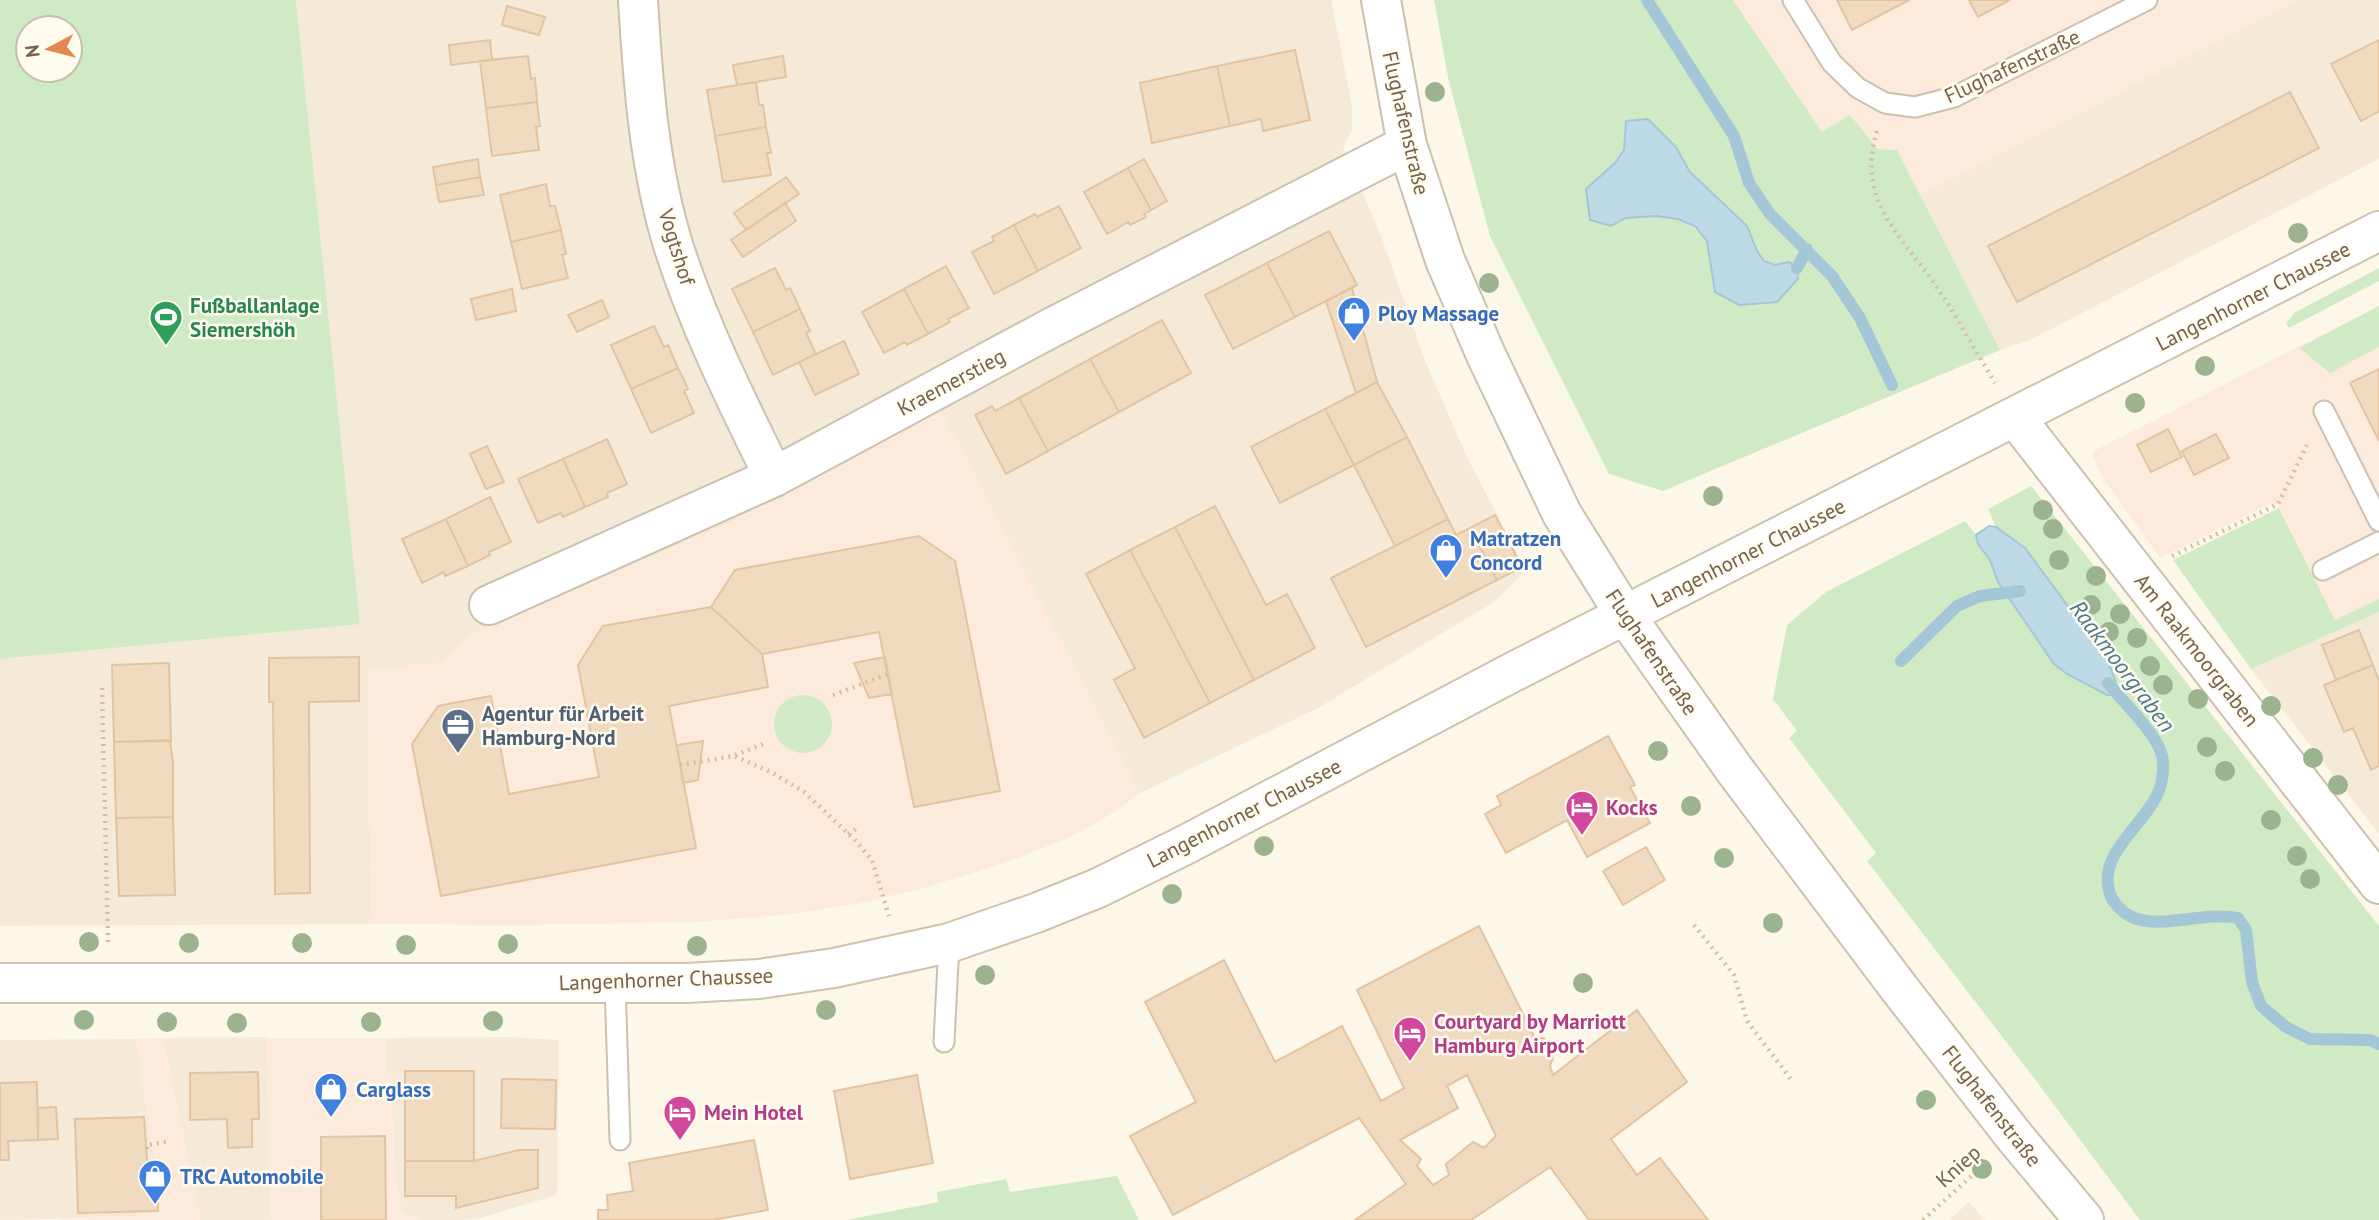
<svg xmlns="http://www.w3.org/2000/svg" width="2379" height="1220" viewBox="0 0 2379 1220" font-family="'PT Sans',sans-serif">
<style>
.residential{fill:#f4ead7}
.commercial{fill:#fceadc}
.green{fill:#d0eac6;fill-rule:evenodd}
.water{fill:#bddae6;stroke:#a3c7d7;stroke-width:2}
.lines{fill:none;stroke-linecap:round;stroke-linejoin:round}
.stream{stroke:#a3c7d7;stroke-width:12}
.building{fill:#f1dbc0;stroke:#e3c4a1;stroke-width:2;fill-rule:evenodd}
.service-casing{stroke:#cec0ae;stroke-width:23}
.minor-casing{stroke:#cec0ae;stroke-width:42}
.secondary-casing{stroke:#d1c2ab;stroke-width:42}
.path{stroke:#d6bea3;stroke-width:4.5;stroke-dasharray:2 5;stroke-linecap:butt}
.service{stroke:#fff;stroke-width:19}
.minor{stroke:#fff;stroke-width:38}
.secondary{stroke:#fff;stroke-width:38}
.tree{fill:#9bb38e}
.labels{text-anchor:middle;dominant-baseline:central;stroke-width:5;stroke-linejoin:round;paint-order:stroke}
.street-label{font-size:21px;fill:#76614c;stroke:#fffbef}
.leisure-label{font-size:21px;font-weight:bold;fill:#27864d;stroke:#fffbef;text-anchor:start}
.shop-label{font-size:21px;font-weight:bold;fill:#366cbe;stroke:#fffbef;text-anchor:start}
.service-label{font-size:21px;font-weight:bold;fill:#4e5e75;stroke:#fffbef;text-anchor:start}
.hotel-label{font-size:21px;font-weight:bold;fill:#b23c85;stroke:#fffbef;text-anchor:start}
.water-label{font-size:23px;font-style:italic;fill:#4a7990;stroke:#fffbef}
</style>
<rect width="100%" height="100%" fill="#fcf7e8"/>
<path class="residential" d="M296 0H1331L1352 106V130L1343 148 1380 233 1426 363 1467 457 1526 570 1494 602 1318 708 1140 793 940 409 783 495 723 526 473 634 439 663 368 670 371 924 0 926V659L360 623Z
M2298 0H2379V159L2030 340 2000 350 1920 195Z
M2379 612V834L2251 669Z
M266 1037 271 1220H200L163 1038Z
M510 1037 559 1040 557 1195 480 1218 464 1220H419L402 1213 394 1164 392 1074 386 1075V1038Z
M136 1039 157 1173 136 1174 138 1217 0 1220V1040Z
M1969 1202 1985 1220H1949Z"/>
<path class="commercial" d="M1733 0H2298L1920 195 1897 150 1878 149 1850 116 1822 132Z
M2379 306V599L2335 620 2278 504H2269L2160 558 2100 474 2092 452Z
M940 408 1140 793 1113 813 1070 837 1007 862 924 888 856 904 783 915 695 922 517 925 371 924 368 670 439 663 473 634 723 526 783 495Z
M163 1038 200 1220H57L137 1216 136 1174 156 1172 136 1039Z
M266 1038H386V1074H393L394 1164 402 1213 419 1220H271Z"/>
<path class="green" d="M0 0H296L360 624 0 659ZM28 28H70V70H28Z
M1434 0H1733L1822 132 1850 115 1878 149 1897 150 2000 350 1663 491 1609 474 1490 236 1449 82ZM1626 121 1676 147 1690 172 1747 226 1757 251 1764 261 1775 265 1789 262 1739 305 1715 292 1707 241 1695 226 1678 219 1656 216 1625 218 1611 226 1586 189 1615 163 1624 150Z
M2379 268V281L2289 328 2286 323 2294 313Z
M2379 306V347L2330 373 2299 348Z
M2031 486 2379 926V1220H2140L2034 1078 1867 861 1876 853 1789 738 1797 731 1773 699 1787 625 1826 592 1965 521 1976 535 1978 544 1990 560 1998 582 2054 664 2067 674 2107 695 2025 548 1996 527 1988 509Z
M2279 508 2335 620 2379 599V612L2251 669 2173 560Z
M774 724a29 29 0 1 1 58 0a29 29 0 1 1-58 0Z
M1117 1176 1139 1220H847L938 1202 937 1192 1006 1179 1010 1192Z"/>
<path class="water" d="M1648 119 1676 147 1690 172 1747 226 1757 251 1764 261 1775 265 1789 262 1797 268 1798 279 1777 302 1739 305 1715 292 1707 241 1695 226 1678 219 1656 216 1625 218 1611 226 1590 220 1586 189 1615 163 1624 150 1626 121Z
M1989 526 1996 527 2025 548 2107 659 2115 680 2117 695H2107L2067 674 2054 664 1998 582 1990 560 1978 544 1976 535Z"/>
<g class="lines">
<path class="stream" d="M1647 0 1734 136 1749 183 1770 214 1832 276 1860 318 1892 385
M1797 268 1807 249
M1901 661 1957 606 1980 596 2020 591
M2108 683C2122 701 2158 735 2162 756 2165 768 2162 786 2156 797 2140 829 2097 855 2110 894 2113 903 2123 913 2132 917 2159 930 2206 911 2238 918L2246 930 2252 982 2261 1006 2286 1027 2310 1039 2370 1040 2379 1044"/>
</g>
<path class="building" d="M1837 0H1909L1852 30Z
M1969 0H2010L1978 17Z
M507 6 545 17 539 35 502 25Z
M490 40 492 60 451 65 449 45Z
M2379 40V111L2361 121 2331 64Z
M1295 50 1310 120 1263 131 1261 119 1230 126 1217 66Z
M528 56 531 79 535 78 537 102 486 108 480 61Z
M783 56 786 77 737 85 733 65Z
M1217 66 1230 126 1152 143 1140 83Z
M756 82 759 105H763L766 127 715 136 707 90Z
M2290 92 2319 148 2017 302 1988 246Z
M537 102 540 126 536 127 539 150 492 156 486 108Z
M766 127 771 153H767L771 175 723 182 715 136Z
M478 159 480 177 436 185 433 167Z
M1144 159 1167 201 1151 210 1128 168Z
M1128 168 1151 210 1144 214 1146 217 1130 225 1128 222 1107 234 1084 192Z
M480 177 484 195 439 202 436 185Z
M786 177 799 194 746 230 734 213Z
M546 184 550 206H555L561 230 511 242 500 195Z
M785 203 796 221 743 257 731 240Z
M1059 206 1081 248 1038 271 1014 225 1035 214 1037 217Z
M1014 225 1038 271 994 294 972 252 994 241 992 237Z
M561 230 566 254 562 255 568 278 522 289 511 242Z
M1329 231 1357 285 1295 317 1267 263Z
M1267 263 1295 317 1233 349 1205 295Z
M946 266 969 308 948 319 950 322 928 334 904 289Z
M775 268 786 290 790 288 800 309 753 332 732 289Z
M1352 288 1377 382 1356 393 1326 301Z
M512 289 516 311 476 320 471 299Z
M904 289 928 334 907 345 905 342 884 353 862 312Z
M602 300 609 317 577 332 568 315Z
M800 309 810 331 806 333 816 354 773 375 753 332Z
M1162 320 1191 373 1119 412 1090 359Z
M654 326 664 347 668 345 678 368 631 389 611 345Z
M844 341 859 374 815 395 799 362Z
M1090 359 1119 412 1048 451 1019 398Z
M678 368 688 389 684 391 694 413 651 433 631 389Z
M2379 369V441L2350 383Z
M1377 382 1407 437 1354 465 1325 409Z
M1019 398 1048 451 1006 474 975 415 992 406 995 411Z
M1325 409 1354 465 1280 503 1251 447Z
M2168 429 2182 457 2151 472 2137 445Z
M2216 434 2229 458 2194 475 2182 451Z
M1407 437 1448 519 1395 546 1354 465Z
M607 439 627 484 607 493 608 497 585 507 563 459Z
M487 446 504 482 486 489 470 454Z
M563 459 585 507 563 517 561 513 538 523 518 479Z
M490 497 511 542 489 552 490 555 468 566 446 519Z
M1215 506 1266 605 1287 594 1315 648 1254 680 1175 527Z
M1495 515 1522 567 1497 580 1470 528Z
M446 519 468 566 445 576 444 572 422 583 402 539Z
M1448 519 1456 535 1470 528 1497 580 1366 647 1331 578Z
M1175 527 1254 680 1210 703 1130 550Z
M919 536 955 561 1000 791 914 807 879 632 762 654 711 607 735 570Z
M1130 550 1210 703 1144 738 1114 680 1135 668 1086 574Z
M711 607 762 654 768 687 669 706 696 848 441 896 412 744 438 706 491 696 509 794 599 777 578 665 603 626Z
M2359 630 2373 665 2336 680 2322 645Z
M359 657V701L309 702 310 893 275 894 273 702H269V658Z
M885 657 892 694 869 698 854 663Z
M169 663 171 741 114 742 112 665Z
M2373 665 2379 681V766L2371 770 2353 728 2344 732 2324 685Z
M1608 736 1635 785 1630 787 1650 823 1587 857 1567 820 1506 853 1485 814 1501 805 1497 796Z
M170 740 173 763V817L116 818 114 742Z
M703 741 698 780 683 783 677 745Z
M173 817 175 895 119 896 116 818Z
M1646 847 1665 880 1623 905 1603 871Z
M1479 926 1535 1038H1544L1553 1058 1550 1066 1553 1075 1637 1010 1687 1082 1611 1139 1637 1175 1660 1158 1708 1220H1589L1550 1167 1471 1220H1355L1406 1184 1359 1118 1173 1215 1130 1136 1196 1102 1145 1002 1224 960 1275 1062 1342 1026 1381 1101 1404 1088 1357 990ZM1467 1075 1496 1136 1484 1148 1473 1142 1446 1164 1449 1175 1433 1185 1417 1166 1421 1159 1400 1140 1458 1108 1447 1086Z
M405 1071H474V1161H405Z
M258 1072 259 1119H252V1147L228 1148 227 1119 190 1120V1073Z
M917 1075 933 1163 850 1179 834 1091Z
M502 1079 556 1080 555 1129 501 1128Z
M37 1082 38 1140 8 1141 9 1160H0V1083Z
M56 1107 58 1139 38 1140V1108Z
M144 1117 148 1173H157L158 1211 78 1213 75 1119Z
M385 1136 386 1220H321V1137Z
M754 1140 768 1210 713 1220H598V1210H608L607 1195 633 1191 629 1163Z
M519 1150H538V1188L456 1208V1196H405V1161H474Z"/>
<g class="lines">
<defs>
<path id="service" d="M1793 0 1832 63 1858 88 1885 103 1915 107 1954 97 2147 0
M2324 411 2379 521
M2323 570 2379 542
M615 983 620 1140
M944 1042 949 943"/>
<path id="minor" d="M638 0C643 83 649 168 674 248 700 328 737 402 774 477
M1381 0 1407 145 1445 260 1486 355 1562 514 1625 615 1734 769 1899 988 2014 1136 2084 1220
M2015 417 2379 884
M489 605 774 477 1049 329 1407 145"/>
<path id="secondary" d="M0 983H686L759 979 834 968 949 943 1036 913 1098 888 1185 845 1511 673 2379 231"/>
</defs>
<use href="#service" class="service-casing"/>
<use href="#minor" class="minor-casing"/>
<use href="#secondary" class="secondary-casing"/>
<path class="path" d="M1877 131C1856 199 1898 232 1934 283 1956 315 1975 350 1995 383
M2172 556 2278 504 2307 445
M102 688 108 942
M833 695 888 674
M735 755 766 743
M680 765 734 756 771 772 804 792 855 840 872 860 889 916
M848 834 858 828
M1694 925 1734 975 1747 1021 1793 1082
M147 1149V1145L166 1142
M1923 1220 1987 1162"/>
<use href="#service" class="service"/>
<use href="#minor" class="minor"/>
<use href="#secondary" class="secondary"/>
</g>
<g class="tree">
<circle cx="1435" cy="92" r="10"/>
<circle cx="2298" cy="233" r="10"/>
<circle cx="1489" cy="283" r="10"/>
<circle cx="2205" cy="366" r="10"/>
<circle cx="2135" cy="403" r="10"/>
<circle cx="1713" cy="496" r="10"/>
<circle cx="2043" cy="510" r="10"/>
<circle cx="2053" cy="529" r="10"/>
<circle cx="2059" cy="560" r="10"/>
<circle cx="2096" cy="576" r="10"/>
<circle cx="2091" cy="605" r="10"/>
<circle cx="2120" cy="614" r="10"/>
<circle cx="2109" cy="632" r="10"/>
<circle cx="2137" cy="638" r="10"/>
<circle cx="2150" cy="666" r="10"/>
<circle cx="2163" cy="685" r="10"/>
<circle cx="2198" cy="699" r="10"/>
<circle cx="2271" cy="706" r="10"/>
<circle cx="2207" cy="747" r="10"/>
<circle cx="1658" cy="751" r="10"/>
<circle cx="2313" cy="758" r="10"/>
<circle cx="2225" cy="771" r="10"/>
<circle cx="2338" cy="785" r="10"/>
<circle cx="1691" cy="806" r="10"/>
<circle cx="2271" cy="820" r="10"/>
<circle cx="1264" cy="846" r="10"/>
<circle cx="2297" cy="856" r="10"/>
<circle cx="1724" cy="858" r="10"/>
<circle cx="2310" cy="879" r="10"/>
<circle cx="1172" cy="894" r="10"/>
<circle cx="1773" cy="923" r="10"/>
<circle cx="89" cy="942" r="10"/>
<circle cx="189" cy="943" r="10"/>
<circle cx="302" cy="943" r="10"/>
<circle cx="508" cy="944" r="10"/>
<circle cx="406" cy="945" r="10"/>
<circle cx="697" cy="946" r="10"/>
<circle cx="985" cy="975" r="10"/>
<circle cx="1583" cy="983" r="10"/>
<circle cx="826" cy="1010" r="10"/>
<circle cx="84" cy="1020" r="10"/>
<circle cx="493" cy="1021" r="10"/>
<circle cx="167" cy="1022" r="10"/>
<circle cx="371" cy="1022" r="10"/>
<circle cx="237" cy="1023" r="10"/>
<circle cx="1926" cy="1100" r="10"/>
<circle cx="1982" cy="1169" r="10"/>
</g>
<defs>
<symbol id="shop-pin" viewBox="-11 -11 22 30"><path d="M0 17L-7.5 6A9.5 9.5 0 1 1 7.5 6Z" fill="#3f7fe0" stroke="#fffbef"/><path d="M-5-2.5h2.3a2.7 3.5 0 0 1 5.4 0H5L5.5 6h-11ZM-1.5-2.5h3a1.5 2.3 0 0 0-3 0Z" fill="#fff"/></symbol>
<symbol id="stadium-pin" viewBox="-11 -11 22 30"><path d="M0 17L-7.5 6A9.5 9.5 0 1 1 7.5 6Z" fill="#2e9e5b" stroke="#fffbef"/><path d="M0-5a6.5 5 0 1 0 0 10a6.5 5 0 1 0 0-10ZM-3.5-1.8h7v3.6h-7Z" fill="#fff"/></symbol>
<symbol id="office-pin" viewBox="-11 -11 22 30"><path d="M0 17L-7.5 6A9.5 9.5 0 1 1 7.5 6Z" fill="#5c6f8a" stroke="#fffbef"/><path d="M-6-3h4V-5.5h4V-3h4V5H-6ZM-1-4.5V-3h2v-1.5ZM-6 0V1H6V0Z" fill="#fff"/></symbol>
<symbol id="hotel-pin" viewBox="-11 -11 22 30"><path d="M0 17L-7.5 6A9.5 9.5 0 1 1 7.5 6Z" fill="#d1479c" stroke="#fffbef"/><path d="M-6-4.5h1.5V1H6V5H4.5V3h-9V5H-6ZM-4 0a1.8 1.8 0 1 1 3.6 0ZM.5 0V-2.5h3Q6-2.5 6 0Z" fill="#fff"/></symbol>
</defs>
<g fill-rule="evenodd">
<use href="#shop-pin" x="1335" y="294" width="38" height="52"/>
<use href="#stadium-pin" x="147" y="298" width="38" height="52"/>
<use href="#shop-pin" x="1427" y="531" width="38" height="52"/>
<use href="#office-pin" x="439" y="706" width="38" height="52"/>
<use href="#hotel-pin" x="1563" y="788" width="38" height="52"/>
<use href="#hotel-pin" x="1391" y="1014" width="38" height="52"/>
<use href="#shop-pin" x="312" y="1070" width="38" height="52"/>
<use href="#hotel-pin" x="661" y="1093" width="38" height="52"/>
<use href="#shop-pin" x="136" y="1157" width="38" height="52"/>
</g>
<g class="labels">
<g class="street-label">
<text transform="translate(2012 66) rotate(-25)">Flughafenstraße</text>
<text transform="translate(1406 123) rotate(77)">Flughafenstraße</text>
<text transform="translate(677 247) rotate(73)">Vogtshof</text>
<text transform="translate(2253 296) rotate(-27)">Langenhorner Chaussee</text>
<text transform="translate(951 382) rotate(-28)">Kraemerstieg</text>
<text transform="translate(1748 553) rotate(-27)">Langenhorner Chaussee</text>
<text transform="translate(2197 650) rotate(52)">Am Raakmoorgraben</text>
<text transform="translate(1652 652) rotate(56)">Flughafenstraße</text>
<text transform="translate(1244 813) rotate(-27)">Langenhorner Chaussee</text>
<text transform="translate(666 979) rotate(-2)">Langenhorner Chaussee</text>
<text transform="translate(1992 1106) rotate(52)">Flughafenstraße</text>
<text transform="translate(1958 1166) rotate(-42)">Kniep</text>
</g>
<g class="leisure-label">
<text x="190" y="305">Fußballanlage<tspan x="190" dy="24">Siemershöh</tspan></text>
</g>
<g class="shop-label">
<text x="1378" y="313">Ploy Massage</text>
<text x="1470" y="538">Matratzen<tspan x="1470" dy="24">Concord</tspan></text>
<text x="356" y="1089">Carglass</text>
<text x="180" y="1176">TRC Automobile</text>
</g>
<g class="service-label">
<text x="482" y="713">Agentur für Arbeit<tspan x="482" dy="24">Hamburg-Nord</tspan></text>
</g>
<g class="hotel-label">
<text x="1606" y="807">Kocks</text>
<text x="1434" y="1021">Courtyard by Marriott<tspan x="1434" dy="24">Hamburg Airport</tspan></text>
<text x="704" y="1112">Mein Hotel</text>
</g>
<g class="water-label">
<text transform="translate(2123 666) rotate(53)">Raakmoorgraben</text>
</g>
</g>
<g transform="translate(49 49) rotate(263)"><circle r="33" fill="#fffbef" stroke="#c8bdae" stroke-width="2"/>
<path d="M0-5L12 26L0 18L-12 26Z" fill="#e28751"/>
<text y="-10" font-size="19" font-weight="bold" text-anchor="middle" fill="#76614c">N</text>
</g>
</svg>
